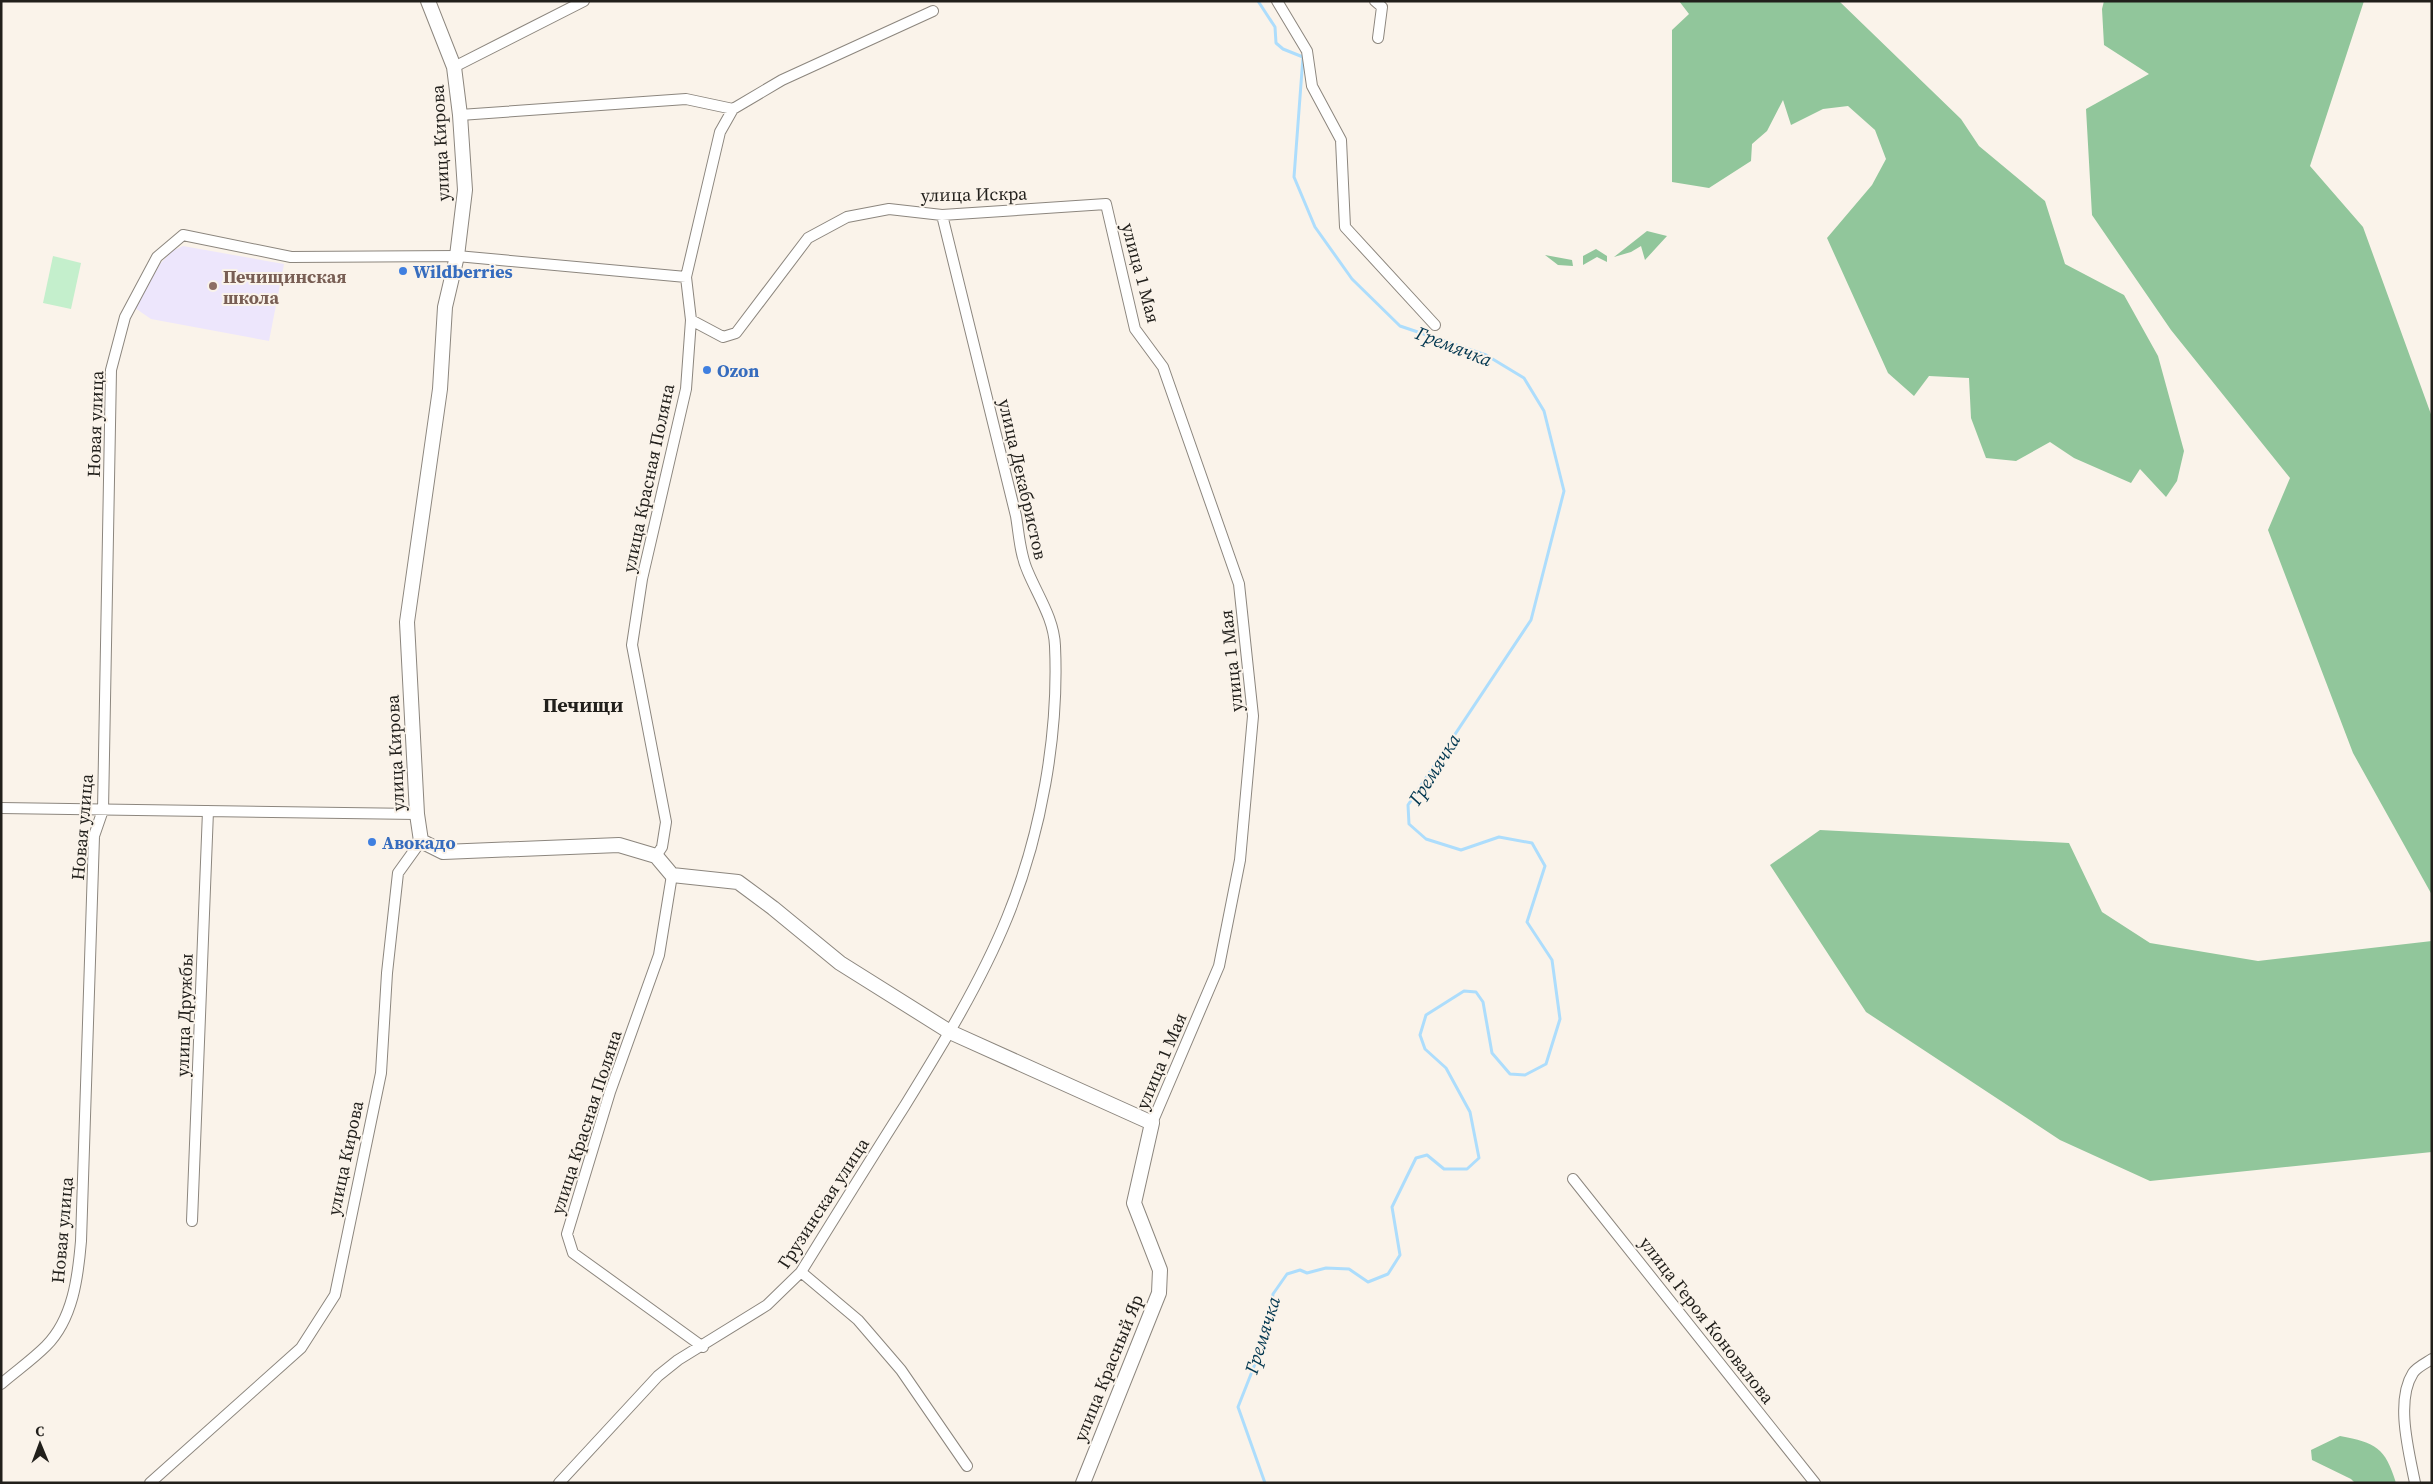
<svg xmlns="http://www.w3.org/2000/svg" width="2433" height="1484" viewBox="0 0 2433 1484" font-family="'Source Serif 4',serif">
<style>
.education{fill:#ede6fc}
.green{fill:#c4efcc}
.forest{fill:#91c69b}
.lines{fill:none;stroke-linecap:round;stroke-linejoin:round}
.stream{stroke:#adddfc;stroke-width:3}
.street-casing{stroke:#8c867e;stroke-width:12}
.secondary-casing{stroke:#8c867e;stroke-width:16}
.street{stroke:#fff;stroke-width:10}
.secondary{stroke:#fff;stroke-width:14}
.shop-dot{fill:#3f7fe0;stroke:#faf3ea;stroke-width:2}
.education-dot{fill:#8d6e63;stroke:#faf3ea;stroke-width:2}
.labels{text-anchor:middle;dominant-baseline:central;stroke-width:4;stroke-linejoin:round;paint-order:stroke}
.street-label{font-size:18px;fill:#211f1b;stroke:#faf3ea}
.shop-label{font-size:18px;font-weight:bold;fill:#366cbe;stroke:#faf3ea;text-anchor:start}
.education-label{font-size:18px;font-weight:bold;fill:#785e54;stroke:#faf3ea;text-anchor:start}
.water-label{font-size:19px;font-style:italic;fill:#01364f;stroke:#faf3ea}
.quarter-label{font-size:20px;font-weight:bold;fill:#211f1b;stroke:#faf3ea}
</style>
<rect width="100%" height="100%" fill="#faf3ea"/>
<path class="education" d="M183 246 284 264 269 341 151 319 135 308 160 264 172 251Z"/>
<path class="green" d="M53 256 81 263 71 309 43 303Z"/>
<path class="forest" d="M1679 1H1839L1961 119 1979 146 2045 201 2065 264 2124 295 2158 356 2184 451 2177 481 2166 497 2140 469 2131 483 2074 458 2050 442 2016 461 1986 458 1971 418 1969 378 1929 376 1914 396 1888 373 1827 238 1872 185 1886 159 1875 130 1848 106 1823 109 1791 125 1783 100 1767 131 1752 144 1751 161 1709 188 1672 182V30L1689 14Z
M2104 1H2364L2310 166 2363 227 2432 417V895L2353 753 2268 530 2290 478 2171 330 2092 215 2086 109 2149 74 2104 45 2102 9Z
M1647 231 1667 236 1645 260 1641 246 1631 252 1614 257Z
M1596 249 1607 256V262L1597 257 1583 265V256Z
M1545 255 1572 260 1573 266 1558 265Z
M1820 830 2069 843 2102 912 2150 943 2258 961 2432 941V1152L2150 1181 2060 1140 1866 1012 1770 865Z
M2340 1436C2376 1443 2385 1447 2396 1483H2355L2351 1479 2312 1460 2311 1450Z"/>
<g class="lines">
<path class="stream" d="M1258 1 1275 27 1276 43 1283 49 1303 57 1294 177 1315 227 1352 279 1400 326 1486 355 1524 378 1544 411 1564 491 1531 620 1408 805 1409 824 1426 839 1461 850 1499 837 1532 843 1545 866 1527 922 1552 960 1560 1019 1546 1064 1525 1075 1510 1074 1492 1053 1483 1002 1476 992 1464 991 1426 1015 1420 1035 1425 1049 1446 1068 1470 1112 1479 1158 1467 1169H1444L1427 1155 1416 1158 1392 1207 1400 1255 1388 1274 1368 1282 1349 1269 1326 1268 1307 1273 1300 1270 1287 1274 1273 1294 1268 1331 1238 1407 1265 1483"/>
<defs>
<path id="street" d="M1277 1 1307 51 1312 86 1341 140 1345 227 1435 325
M1375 1 1382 7 1378 38
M454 67 584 1
M460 115 686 99 733 109 782 80 933 11
M691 320 723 337 736 333 808 238 847 217 889 209 942 215 1106 204 1135 329 1163 367 1239 584 1253 716 1240 860 1219 966 1152 1123
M1 808 417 814
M656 856 662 847 666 822 632 645 642 579 686 389 691 320 686 277 720 132 733 109
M672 875 659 955 610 1092 567 1234 573 1253 703 1347
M1573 1179 1815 1483
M192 1221 208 811
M801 1272 858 1320 901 1370 967 1466
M1 1384C16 1371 32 1360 46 1346 73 1319 78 1277 81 1241L94 836 103 810 111 370 125 317 157 257 183 235 291 257 457 256 686 277
M150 1483 301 1348 335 1295 381 1073 387 973 398 873 421 841
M559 1483 658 1376 678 1360 767 1305 801 1272C835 1217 869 1162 904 1107 941 1047 980 984 1007 918 1041 835 1059 735 1055 646 1054 619 1038 596 1028 572 1020 555 1019 534 1016 516L942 215
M2415 1483C2409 1452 2395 1401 2413 1373 2417 1367 2426 1363 2432 1359"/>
<path id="secondary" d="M428 1 454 67 460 115 465 190 457 256 445 307 440 389 407 622 417 814 421 841 443 852 619 845 656 856 672 875 738 882 773 908 840 963 950 1032 1152 1123 1134 1203 1160 1270 1159 1293 1083 1483"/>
</defs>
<use href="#street" class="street-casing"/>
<use href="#secondary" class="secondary-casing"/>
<use href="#street" class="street"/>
<use href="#secondary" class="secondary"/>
</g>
<g class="shop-dot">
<circle cx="403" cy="271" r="5"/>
<circle cx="707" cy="370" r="5"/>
<circle cx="372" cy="842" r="5"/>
</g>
<circle class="education-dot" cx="213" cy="286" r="5"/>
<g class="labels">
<g class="street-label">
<text transform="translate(440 143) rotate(-93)">улица Кирова</text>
<text transform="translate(974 194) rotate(-1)">улица Искра</text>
<text transform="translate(1141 273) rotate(75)">улица 1 Мая</text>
<text transform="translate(95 424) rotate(-88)">Новая улица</text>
<text transform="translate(648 478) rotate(-78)">улица Красная Поляна</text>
<text transform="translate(1023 479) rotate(77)">улица Декабристов</text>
<text transform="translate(1231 661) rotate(-96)">улица 1 Мая</text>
<text transform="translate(395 753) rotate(-93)">улица Кирова</text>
<text transform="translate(82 827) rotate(-85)">Новая улица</text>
<text transform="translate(184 1015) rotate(-88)">улица Дружбы</text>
<text transform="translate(1161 1061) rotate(-67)">улица 1 Мая</text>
<text transform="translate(586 1122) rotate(-72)">улица Красная Поляна</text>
<text transform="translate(345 1158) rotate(-78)">улица Кирова</text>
<text transform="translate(823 1203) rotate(-57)">Грузинская улица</text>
<text transform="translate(62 1230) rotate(-85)">Новая улица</text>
<text transform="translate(1707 1320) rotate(52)">улица Героя Коновалова</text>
<text transform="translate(1108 1368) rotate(-68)">улица Красный Яр</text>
</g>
<g class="shop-label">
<text x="413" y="271">Wildberries</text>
<text x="717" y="370">Ozon</text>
<text x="382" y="842">Авокадо</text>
</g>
<g class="education-label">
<text x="223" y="276">Печищинская<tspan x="223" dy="21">школа</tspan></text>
</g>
<g class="water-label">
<text transform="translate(1454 346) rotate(21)">Гремячка</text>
<text transform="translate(1434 769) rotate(-58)">Гремячка</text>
<text transform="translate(1262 1335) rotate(-73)">Гремячка</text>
</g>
<g class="quarter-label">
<text x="583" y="705">Печищи</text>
</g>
</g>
<rect width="2433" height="1484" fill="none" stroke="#211f1b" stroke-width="5"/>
<g transform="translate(40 1444) rotate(359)" stroke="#faf3ea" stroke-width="4" paint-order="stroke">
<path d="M0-4L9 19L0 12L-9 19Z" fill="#211f1b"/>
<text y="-8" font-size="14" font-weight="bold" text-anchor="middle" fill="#211f1b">С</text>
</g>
</svg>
